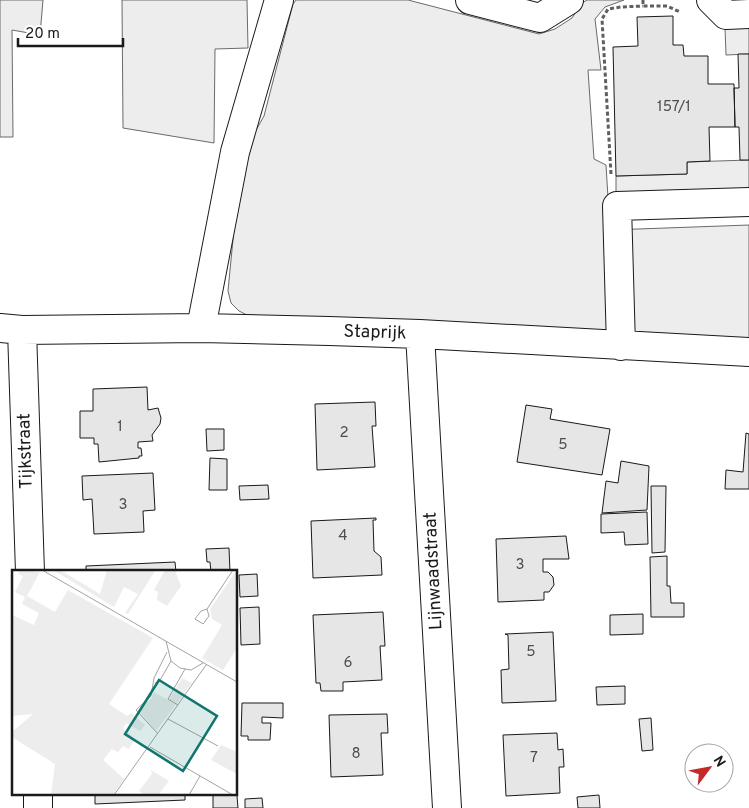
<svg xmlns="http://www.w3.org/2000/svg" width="749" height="808" viewBox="0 0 749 808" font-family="Overpass,sans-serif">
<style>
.built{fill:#ededed;stroke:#6a6a6a}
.building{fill:#e6e6e6;stroke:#1a1a1a}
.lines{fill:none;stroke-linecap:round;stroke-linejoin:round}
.minor-casing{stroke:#1a1a1a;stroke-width:30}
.path{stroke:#5f5f5f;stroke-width:3;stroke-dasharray:4 2.5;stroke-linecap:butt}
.minor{stroke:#fff;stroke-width:28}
.labels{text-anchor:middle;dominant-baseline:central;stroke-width:4;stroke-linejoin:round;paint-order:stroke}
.number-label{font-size:15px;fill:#4d4d4d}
.street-label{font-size:18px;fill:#1a1a1a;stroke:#fff}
.inset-road{fill:none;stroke:#a3a3a3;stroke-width:1}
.view{fill:#0f766e;fill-opacity:0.15;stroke:#0f766e;stroke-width:2.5}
.inset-edge{fill:none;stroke:#1a1a1a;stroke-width:2.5}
</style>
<rect width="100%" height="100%" fill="#fff"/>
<path class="built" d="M0 0H43L40 35 12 30 13 137H0Z
M122 0H247L248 48 215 49 214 143 123 128Z
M296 0H408L539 34 555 29 572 18 582 3 587 0H624L605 7 595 19 601 70H588L594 159 606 165 610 230 749 225V342L247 315 239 311 231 303 228 291 241 157 264 116 293 4Z
M724 0H749V54L726 55Z
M749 160V190L616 194V176L687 174V162Z"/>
<path class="building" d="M673 16V45H683L684 56H708V84H734L735 127H709L710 161 687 162V174L616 176 613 47 638 46 637 17Z
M738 54H749V160H740L739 127H735L734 88H739Z
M147 387 148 410 158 408 161 418 160 424 152 435 153 441 138 442V448H141L142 456H139V458L99 462 98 444H94V438H80V411H93V389Z
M375 402 376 426H372L375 467 317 470 315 404Z
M526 405 552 409 550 419 610 429 602 475 517 462Z
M206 429H224V450L207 451Z
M746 433 749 434V489H725L726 470 743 472Z
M210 458 227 459V490H209Z
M621 461 649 466 647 510 602 513 606 481 618 483Z
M153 473 155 510 143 511 144 532 94 534 92 499 83 500 82 476Z
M268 485 269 499 240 500 239 486Z
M651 486H666L665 552 652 553Z
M647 512 648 544 625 545 624 532 601 533V514Z
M376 518V520H373L374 551 381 557 382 575 313 578 311 521Z
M566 536 569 559H543V572H548L553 577 554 585 549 592H544V600L498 602 496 539Z
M229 548 230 572H211L210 562H207L206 549Z
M667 556V586H670L671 603H684V617H651L650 557Z
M175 562 176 572H86V566Z
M257 574 258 596 240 597 239 575Z
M259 607 260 644 241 645 240 608Z
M383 612 385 646H380L382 680 343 682V691H321L320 683H316L313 615Z
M643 614V634L610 635V615Z
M553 632 556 701 502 703 501 670 509 669 508 635 505 634Z
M625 686V704L597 705 596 687Z
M242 703H283V718L262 717V723H271L270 740H248V736H241Z
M387 714 388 733H381L383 775 331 777 329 715Z
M651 718 653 750 642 751 639 719Z
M557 733 558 750 563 749 564 767H559L560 793 506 796 503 735Z
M236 784 238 808H213V794H236Z
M95 794H185V800L95 804Z
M599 795 600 808H578L577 797Z
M262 798 263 808H245V799Z"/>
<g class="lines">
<defs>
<path id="minor" d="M470 0 540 18 569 0
M711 0 726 15 749 14
M0 328 22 330 201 328 329 331 420 334 749 352
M201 328 235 152 279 0
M22 330 30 572
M420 334 447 808
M621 346 617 206 749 202
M38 794V808"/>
</defs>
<use href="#minor" class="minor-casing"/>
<path class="path" d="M643 0V6H667L680 12
M611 174 602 19 608 9 621 7 643 6"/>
<use href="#minor" class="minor"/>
</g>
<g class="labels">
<g class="number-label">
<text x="674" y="107">157/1</text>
<text x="120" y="427">1</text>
<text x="344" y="433">2</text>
<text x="563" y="445">5</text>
<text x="123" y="505">3</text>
<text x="343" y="536">4</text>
<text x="520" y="565">3</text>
<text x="531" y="652">5</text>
<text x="348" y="663">6</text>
<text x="356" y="754">8</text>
<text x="534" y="758">7</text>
</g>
<g class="street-label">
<text transform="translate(375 333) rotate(2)">Staprijk</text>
<text transform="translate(26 451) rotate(-92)">Tijkstraat</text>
<text transform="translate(434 571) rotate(-93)">Lijnwaadstraat</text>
</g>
</g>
<g transform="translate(12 570)">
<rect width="225" height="225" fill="#fff"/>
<path d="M8 0 28 2 15 26 43 42 56 20 141 68 97 134 115 146 119 143 133 155 128 161 114 153 111 158 123 169 117 179 111 176 106 182 100 179 91 190 112 209 101 225H39L43 194 0 167V162L21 144 0 146V45L22 55 27 43 10 34 13 27 3 22 11 6 6 4ZM41 0H48L88 24 95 0 143 1 116 44 113 43 126 24 112 17 102 37ZM153 0H166L164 3 169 16 155 36 145 30 146 22 142 20ZM225 0V78L211 100 190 88 210 55 200 49 198 39ZM170 108 180 113 144 161 126 140 140 128 141 122 157 130ZM209 175 225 182V204L199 190ZM139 200 157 211 146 225H133L127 221 140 204Z" fill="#ededed"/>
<path class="inset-road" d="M30 0 225 112M195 39 197 46 191 54 183 49 189 41 195 39 221 0M154 71 159 91 168 98 179 100 191 93M143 113 147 112 159 91M166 135 156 129 173 99M156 149 206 176M146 164 124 140 139 126 142 108 155 82M138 177 221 225M102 225 194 95M177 225 188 206"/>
<path class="view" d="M147 110 205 146 171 201 113 164Z"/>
<rect width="225" height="225" class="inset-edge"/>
</g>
<g transform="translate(709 768) rotate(58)"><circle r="24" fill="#ffffff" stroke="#a3a3a3"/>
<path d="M0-4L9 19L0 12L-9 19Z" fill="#c62828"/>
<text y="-8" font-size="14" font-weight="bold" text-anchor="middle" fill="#1a1a1a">N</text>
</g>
<path d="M18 38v8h105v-8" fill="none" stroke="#1a1a1a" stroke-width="2.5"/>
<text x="25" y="38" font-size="15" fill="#1a1a1a" stroke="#ffffff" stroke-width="4" paint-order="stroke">20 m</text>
</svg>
